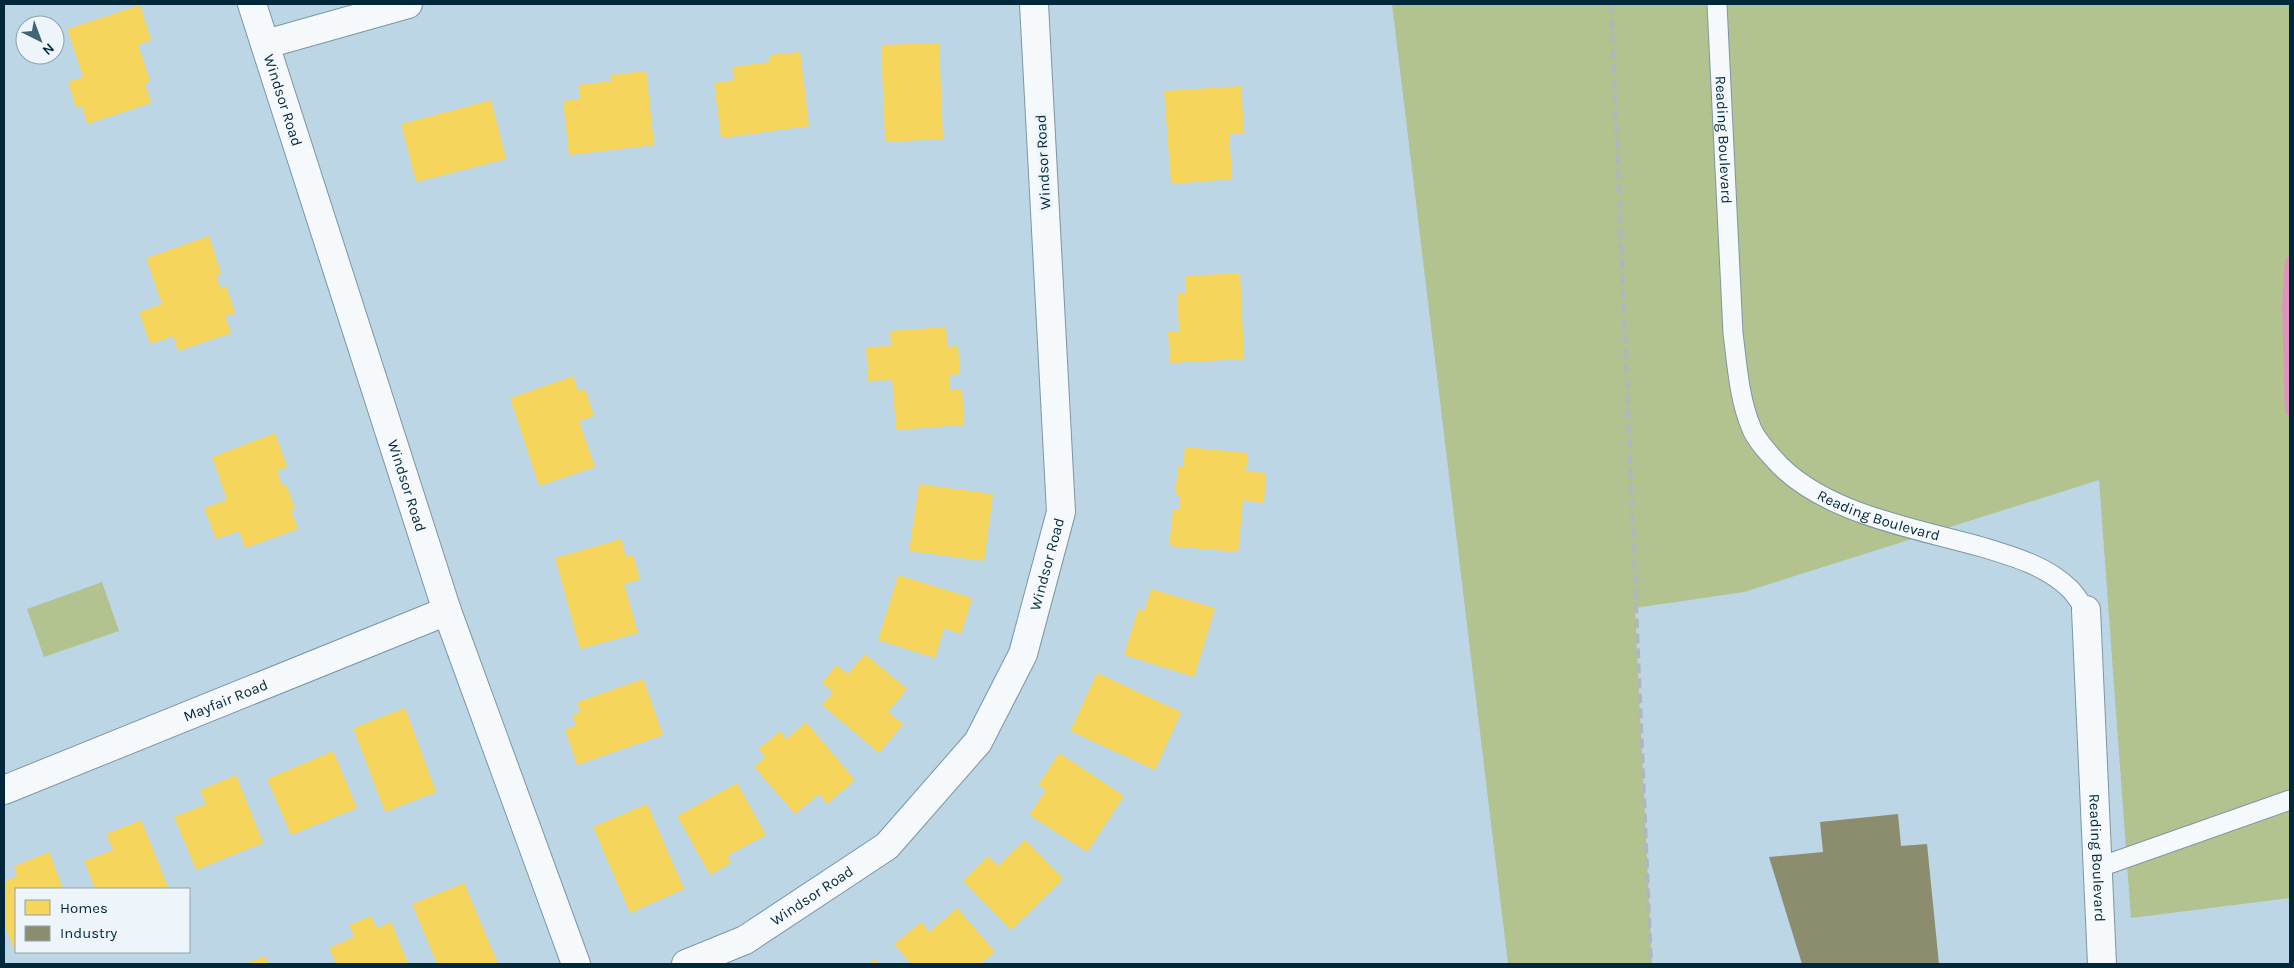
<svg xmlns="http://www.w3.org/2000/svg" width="2294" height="968" viewBox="0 0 2294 968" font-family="Karla,sans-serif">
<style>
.green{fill:#b3c390}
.homes{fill:#f6d55c}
.industry{fill:#8c8c6e}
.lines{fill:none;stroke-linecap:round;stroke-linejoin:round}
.stream{stroke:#de94bd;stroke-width:10}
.lane-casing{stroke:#7d96a3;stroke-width:21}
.street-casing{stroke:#7d96a3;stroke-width:30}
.lane{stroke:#f5f9fb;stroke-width:19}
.street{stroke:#f5f9fb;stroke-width:28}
.rail{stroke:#b0b8bd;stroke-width:4;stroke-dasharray:10 5;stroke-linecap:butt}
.labels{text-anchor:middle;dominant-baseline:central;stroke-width:5;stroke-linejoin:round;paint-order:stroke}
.street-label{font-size:15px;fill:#01283a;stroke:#edf5fa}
</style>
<rect width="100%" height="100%" fill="#bcd6e6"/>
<path class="green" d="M1392 4H2290V898L2131 918 2099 480 1744 592 1635 608 1652 964H1508Z
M102 582 119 631 44 657 27 609Z"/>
<path class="homes" d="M140 5 151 40 138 45 150 81 145 84 151 103 87 124 82 106 76 108 68 82 83 77 67 29Z
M939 43 943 139 885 142 881 45Z
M800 52 809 126 721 138 714 83 734 80 732 67 770 62 769 55Z
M646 71 654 145 569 155 563 101 580 99 578 85 611 81 610 75Z
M1241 86 1244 133 1229 134 1232 179 1171 184 1164 91Z
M491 100 506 159 416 182 401 124Z
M209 236 221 274 216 275 220 288 226 286 235 313 225 316 231 333 178 351 173 336 150 344 139 312 162 304 146 258Z
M1240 273 1244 359 1170 363 1168 332 1179 331 1177 294 1186 293 1185 276Z
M946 327 947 347 958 346 960 374 949 375V390L962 389 964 425 896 430 892 380 868 381 866 347 891 346 890 331Z
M573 376 578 391 585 389 594 416 579 421 595 467 539 486 510 398Z
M275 433 287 467 277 471 282 486 286 484 295 509 291 510 298 529 245 548 239 531 216 539 204 508 227 500 212 457Z
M1185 447 1248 453 1246 471 1266 473 1264 503 1243 500 1238 552 1169 546 1173 509 1179 510 1180 495 1175 494 1178 466 1183 467Z
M919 484 993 494 984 561 909 551Z
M621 539 626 557 633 555 640 579 624 584 638 633 580 649 555 558Z
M898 575 972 598 961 634 944 628 935 658 878 640Z
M1151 589 1215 608 1194 677 1124 655 1138 609 1144 611Z
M865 654 907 689 888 712 903 724 879 753 822 705 833 692 822 683 836 665 848 674Z
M1097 673 1181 712 1155 770 1070 731Z
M643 679 663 735 577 765 565 730 576 725 572 715 580 712 577 702Z
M405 708 436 792 385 812 353 728Z
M806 722 855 780 827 804 819 794 795 814 754 767 765 757 758 749 780 731 786 739Z
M333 751 357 808 291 835 267 779Z
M1059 753 1124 796 1087 852 1029 815 1046 790 1038 785Z
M236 775 263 843 196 870 174 817 206 804 200 790Z
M737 783 766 835 727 856 731 863 710 875 677 816Z
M647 804 684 889 630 913 593 827Z
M141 820 168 887 161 889H95L84 861 113 850 106 834Z
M1025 840 1063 879 1011 930 963 881 988 856 998 866Z
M49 852 63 889H16V948L14 949 4 924V882L17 876 14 866Z
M464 883 498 964H437L412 904Z
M957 908 995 952 980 964H911L894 944 921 922 929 932Z
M371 916 377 928 391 922 408 964H336L329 948 354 937 349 925Z
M265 956 268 964H244Z
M875 959 879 964H868Z"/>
<path class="industry" d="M1898 814 1901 846 1927 844 1939 964H1802L1769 857 1823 852 1820 822Z"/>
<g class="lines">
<path class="stream" d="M2290 262 2287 306 2290 411"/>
<defs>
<g id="lane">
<path id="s1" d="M1717 4 1733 333C1737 364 1739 398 1751 427 1755 438 1765 449 1773 458 1820 513 1914 528 1982 547 2012 556 2047 566 2070 589 2076 595 2081 604 2086 610"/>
<path d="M2097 868 2290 800"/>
</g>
<g id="street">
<path id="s2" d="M252 4 447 611 576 964"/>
<path d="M266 44 408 4"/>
<path id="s3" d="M2086 610 2102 964"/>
<path id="s4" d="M4 790 447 611"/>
<path id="s5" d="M686 964 745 940 887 846 978 742 1023 654 1061 512 1034 4"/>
</g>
</defs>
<use href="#lane" class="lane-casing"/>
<use href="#street" class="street-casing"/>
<use href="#lane" class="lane"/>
<use href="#street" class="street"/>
<path class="rail" d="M1611 4 1651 964"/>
</g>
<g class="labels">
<g class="street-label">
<text stroke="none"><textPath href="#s2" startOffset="101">Windsor Road</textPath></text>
<text stroke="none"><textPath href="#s1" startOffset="136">Reading Boulevard</textPath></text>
<text transform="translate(1043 162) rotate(-93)">Windsor Road</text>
<text stroke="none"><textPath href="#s2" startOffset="506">Windsor Road</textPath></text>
<text stroke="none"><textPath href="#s1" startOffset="586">Reading Boulevard</textPath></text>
<text stroke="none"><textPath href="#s5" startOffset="564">Windsor Road</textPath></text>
<text stroke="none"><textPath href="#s4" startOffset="239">Mayfair Road</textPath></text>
<text stroke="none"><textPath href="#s3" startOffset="248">Reading Boulevard</textPath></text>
<text stroke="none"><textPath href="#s5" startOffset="144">Windsor Road</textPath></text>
</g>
</g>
<rect width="2294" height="968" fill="none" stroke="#01283a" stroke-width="10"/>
<rect x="15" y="888" width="175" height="65" fill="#edf5fa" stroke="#8fa3ad"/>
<rect x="25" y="900" width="25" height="15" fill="#f6d55c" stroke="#8fa3ad"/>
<text x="60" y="913" font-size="15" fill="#01283a">Homes</text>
<rect x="25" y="926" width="25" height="15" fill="#8c8c6e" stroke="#8fa3ad"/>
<text x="60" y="938" font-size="15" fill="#01283a">Industry</text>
<g transform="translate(40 40) rotate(138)"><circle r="24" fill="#edf5fa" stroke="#8fa3ad"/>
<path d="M0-4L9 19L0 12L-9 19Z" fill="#426576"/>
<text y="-8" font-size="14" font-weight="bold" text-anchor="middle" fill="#01283a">N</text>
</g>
</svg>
